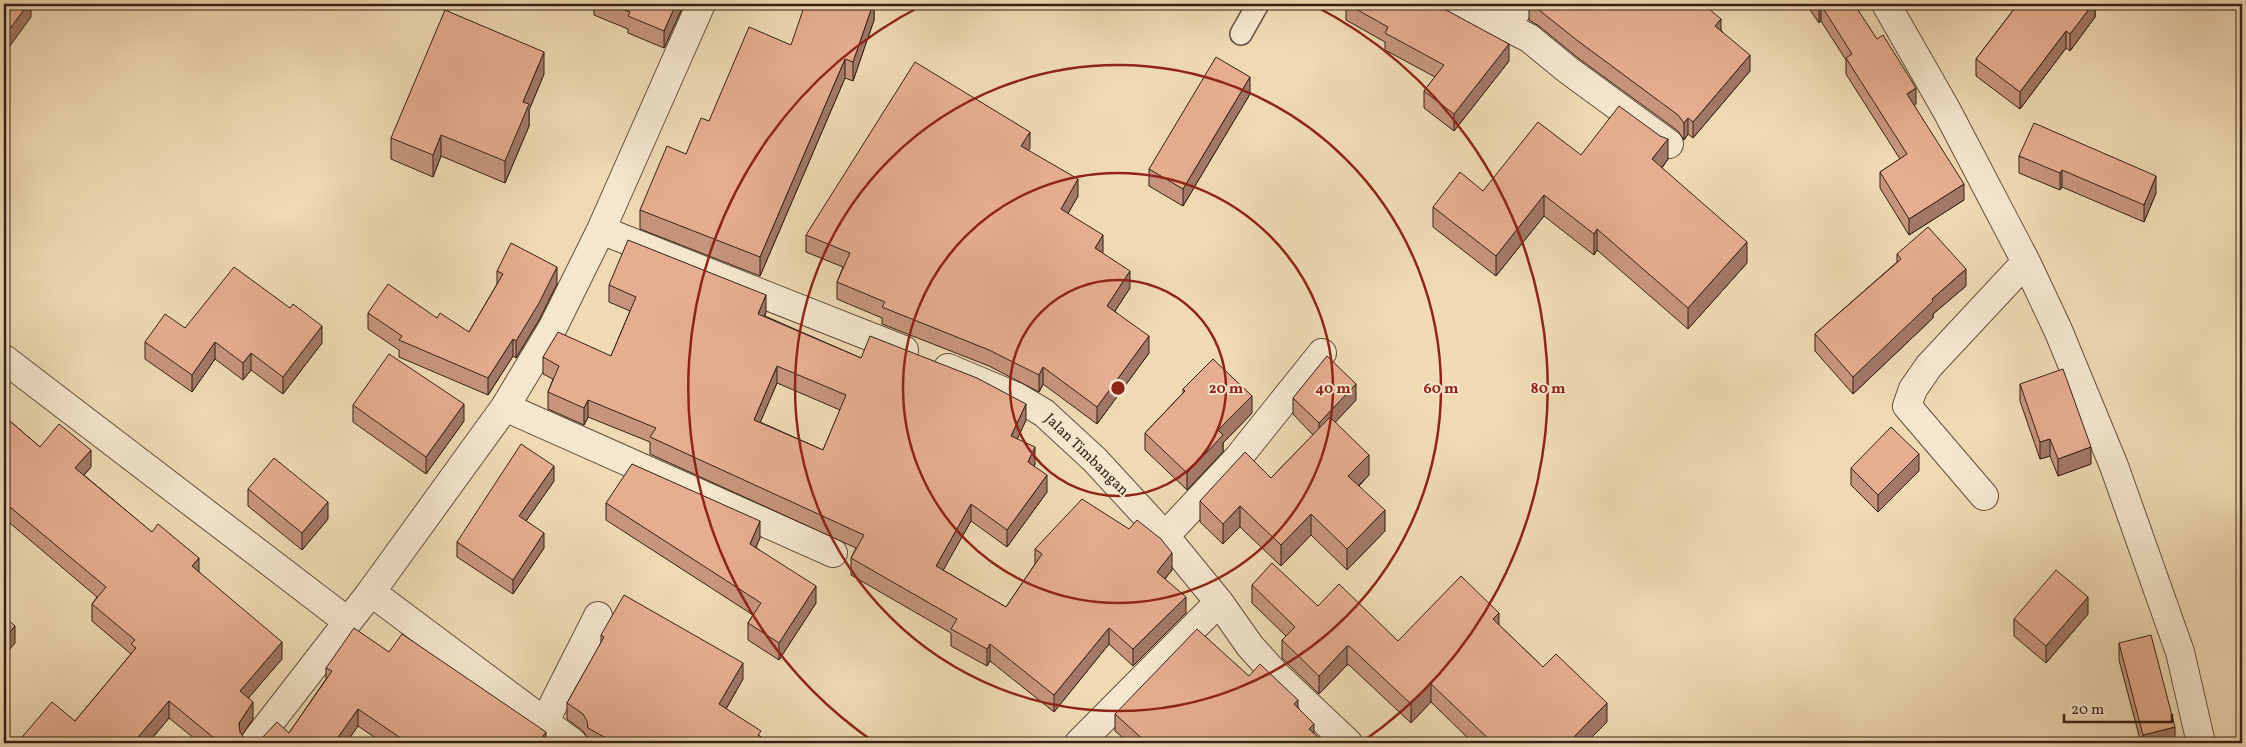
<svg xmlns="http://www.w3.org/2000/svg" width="2246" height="747" viewBox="0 0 2246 747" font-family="Vollkorn,serif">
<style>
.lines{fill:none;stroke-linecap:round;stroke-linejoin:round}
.service-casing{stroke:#644e3e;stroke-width:24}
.minor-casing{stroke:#644e3e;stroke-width:30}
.service{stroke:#f5e7ce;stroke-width:21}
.minor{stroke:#f5e7ce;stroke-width:28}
.wall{fill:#c7957d;stroke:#352017;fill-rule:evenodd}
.shaded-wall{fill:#a27966;stroke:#352017}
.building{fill:#e7ad91;stroke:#352017;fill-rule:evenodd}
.ring{fill:none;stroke:#8f2418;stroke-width:2.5}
.labels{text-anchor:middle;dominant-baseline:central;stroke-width:4;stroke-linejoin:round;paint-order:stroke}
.street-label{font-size:15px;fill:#352017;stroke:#f5e7ce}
.centre{fill:#8f2418;stroke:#f5e7ce;stroke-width:2.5}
.ring-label{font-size:15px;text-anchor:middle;font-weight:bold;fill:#8f2418;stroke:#f5e7ce;stroke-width:4;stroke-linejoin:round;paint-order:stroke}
</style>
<rect width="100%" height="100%" fill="#efdab4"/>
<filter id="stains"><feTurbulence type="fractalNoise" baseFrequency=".004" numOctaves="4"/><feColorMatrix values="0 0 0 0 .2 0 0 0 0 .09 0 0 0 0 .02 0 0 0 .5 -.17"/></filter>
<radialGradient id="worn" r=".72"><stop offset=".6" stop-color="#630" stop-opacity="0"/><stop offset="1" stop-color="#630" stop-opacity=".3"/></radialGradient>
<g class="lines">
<defs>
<path id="service" d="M1241 34 1258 4"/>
<path id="minor" d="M1461 4 1529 38 1568 70 1669 144
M1886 4 1947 111 2026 262 2058 330 2114 466 2180 652 2201 743
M1506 27 1521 4
M601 230 904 350
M4 359 347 621
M948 368 1017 397 1044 413 1095 460 1165 536 1219 602 1250 646 1277 676 1348 743
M505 407 833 553
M1984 496 1907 406 1913 389 1929 366 2026 262
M1165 536 1238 458 1322 353
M371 592 573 743
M545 721 598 616
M254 743 371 592 505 407 553 327 601 230 701 4
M1079 743 1219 602"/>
</defs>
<use href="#service" class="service-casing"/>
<use href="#minor" class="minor-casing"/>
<use href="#service" class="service"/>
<use href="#minor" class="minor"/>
</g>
<path class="wall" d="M579 4H684L664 48 628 33V29L594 15V10Z
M874 4V20L853 81 845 78 760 276 640 229V210L686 154 709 121 791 45Z
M1024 4H1042L1039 10Z
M1346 4H1435L1509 61 1454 131 1424 108V91L1435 77 1385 50V42L1346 20Z
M1529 4 1721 30 1750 71 1693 138 1688 134 1684 140 1678 131 1578 58 1539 26 1529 20Z
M1806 4H1854L1916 104 1914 105 1964 200 1909 235 1880 188V172L1900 159 1846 74V60L1821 21 1819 23Z
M2013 4H2095V17L2070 51 2066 48 2020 109 1976 76V59L2014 9H2013Z
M544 74 529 110V126L505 183 441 156 433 177 391 159V138Z
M1250 94 1183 206 1149 186V169Z
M1030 148 1028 150 1078 196 1068 213 1103 252 1102 253 1130 288 1115 311 1149 353 1097 424 1043 384 1039 392 989 366 882 324V318L837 299V282L843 267 806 252V235Z
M1581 155 1668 159 1662 168 1747 263 1688 329 1597 250 1594 255 1544 216 1496 276 1433 227V207L1483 191Z
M2019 156 2156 193 2144 222 2062 187 2060 190 2019 173Z
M1897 254 1966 286 1933 314V318L1853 394 1815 351V334L1897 262Z
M497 271 557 284 539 320 516 358 513 356 488 395 399 357V350L368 329V313L437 318 469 332 497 284Z
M609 285 766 312 765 316 861 358 1026 420 1017 439 1035 464 1034 466 1047 492 1007 547 971 521 943 570 1006 607 1035 564V549L1172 570 1165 579 1186 613 1133 666 1109 644 1054 712 990 661 987 666 951 646V633L851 575V558L856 548 650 454V442L588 417 584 425 548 409V392L553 379 543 374V357L611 356 630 311 609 302ZM777 383 840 410 823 450 760 422Z
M185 328 322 343 283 394 251 370 243 380 215 359 192 392 145 359V342Z
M2020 384 2091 464 2058 476 2050 456 2040 459 2020 401Z
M1183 389 1252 413 1223 443V452L1187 490 1145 450V433L1183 393Z
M1293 398 1356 400 1335 422 1369 475 1359 486 1385 531 1347 570 1311 535 1281 566 1240 527 1223 544 1200 522V501L1271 478 1313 435 1293 414Z
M353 405 464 421 426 474 353 422Z
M4 416 40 447 91 467 84 475 199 572 282 659 248 698 253 719 242 735 245 739 252 742 289 733 326 679V668L389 652 546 743H383L358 726 346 743H200L169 718 148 743H17L75 721 131 654 92 621V604L97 597 4 518Z
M1851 468 1919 471 1878 512 1851 485Z
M554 481 526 521 544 548 513 594 457 557V542Z
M248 489 328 519 302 550 248 506Z
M606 503 760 538 756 547 816 603 779 660 748 640V623L753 615 606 520Z
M1252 585 1318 606 1398 641 1499 625 1543 667 1607 722 1586 743H1473L1431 702 1411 723 1349 665H1347L1319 694 1282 658V640L1286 636 1252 603Z
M2088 614 2046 663 2014 636V619Z
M601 635 743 679 726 709 761 737 770 743H588L587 737 583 731 567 719V703L601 643Z
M2119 643 2175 743H2141L2119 660Z
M1249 676 1298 707 1314 734 1325 743H1129L1115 731V714Z"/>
<path class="shaded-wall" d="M28 4H31V17L4 54V37Z
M676 4H684L664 48V31Z
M873 4H874V20L853 81V62Z
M1039 4H1042L1039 10Z
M2093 4H2095V17L2070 51V34Z
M1821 5V21L1819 23V7Z
M1721 19V36L1715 26Z
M2066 31V48L2020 109V92Z
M1509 44V61L1454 131V114Z
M544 52V74L529 110V126L505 183V161L523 102Z
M1750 55V71L1693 138V122Z
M845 59V78L760 276V257Z
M1250 77V94L1183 206V189Z
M1916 88V104L1907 110V94Z
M1688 118V134L1684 140V123Z
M1030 132V148L1021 163V146Z
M441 135V156L433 177V155Z
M1668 139V159L1652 180V159Z
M2062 170V187L2060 190V173Z
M2156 176V193L2144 222V205Z
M1078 179V196L1061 226V209Z
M1964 184V200L1909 235V219Z
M1544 195V216L1496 276V256Z
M1597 229V250L1594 255V234Z
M1103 235V252L1095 265V248Z
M1747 242V263L1688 329V308Z
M557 267V284L539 320 516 358V341Z
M1966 269V286L1933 314V318L1853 394V377L1932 299Z
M1130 271V288L1107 323V306Z
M766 295V312L758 331V314Z
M322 326V343L283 394V377Z
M1149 336V353L1097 424V407Z
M513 339V356L488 395V378Z
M215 342V359L192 392V375Z
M251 353V370L243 380V363Z
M777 366V383L754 437V420Z
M1043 367V384L1039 392V375Z
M1356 384V400L1319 440V423Z
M1252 396V413L1223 443V452L1187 490V473L1218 430Z
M588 400V417L584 425V408Z
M464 404V421L426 474V457Z
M1026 404V420L1011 453V436Z
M2050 439V456L2040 459V442Z
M1035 447V464L1028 479V462Z
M2091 447V464L2058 476V459Z
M91 450V467L75 485V468Z
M1919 454V471L1878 512V495Z
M1369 455V475L1348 496V476Z
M554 466V481L519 531V516Z
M1047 475V492L1007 547V530Z
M328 502V519L302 550V533Z
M971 504V521L936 583V566Z
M1240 506V527L1223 544V524Z
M1385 510V531L1347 570V549Z
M1311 514V535L1281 566V545Z
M760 521V538L750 560V544Z
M544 533V548L513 594V580Z
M1172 553V570L1157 588V572Z
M199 558V575L192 566Z
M816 586V603L779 660V643Z
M1186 597V613L1133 666V649Z
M2088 597V614L2046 663V646Z
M1499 613V631L1493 619Z
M15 626V643L4 656V639Z
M1109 628V644L1054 712V695Z
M282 642V659L240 708V691Z
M990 644V661L987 666V649Z
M1347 646V665L1319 694V676Z
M743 663V679L719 721V704Z
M1431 684V702L1411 723V704Z
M1298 700V717L1294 704Z
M169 701V718L148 743H133Z
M253 702V719L239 740V723Z
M1607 703V722L1586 743H1568Z
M358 709V726L346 743H334Z
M5 716V733L4 734V717Z
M1314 724V740L1309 729Z
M2175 727V743H2143V735Z
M546 732V743H538Z"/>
<path class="building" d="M4 4H28L4 37Z
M609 4H676L664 31 628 16 630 12Z
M805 4H873L853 62 845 59 760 257 640 210 667 146 686 154 701 118 709 121 749 27 791 45Z
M1347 4H1435L1509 44 1454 114 1424 91 1444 65 1385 33 1388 27Z
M1529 4H1703L1721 19 1715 26 1750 55 1693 122 1688 118 1684 123 1678 115 1578 41 1539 10Z
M1817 4H1854L1877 39 1883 35 1916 88 1907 94 1964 184 1909 219 1880 172 1907 154 1846 58 1852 54 1821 5 1819 7Z
M2018 4H2093L2070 34 2066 31 2020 92 1976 59Z
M445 10 544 52 523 102 529 104 505 161 441 135 433 155 391 138Z
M1216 57 1250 77 1183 189 1149 169Z
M915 62 1030 132 1021 146 1078 179 1061 209 1103 235 1095 248 1130 271 1107 306 1149 336 1097 407 1043 367 1039 375 989 350 882 307 885 302 837 282 850 253 806 235Z
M1619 106 1660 136 1668 139 1652 159 1747 242 1688 308 1597 229 1594 234 1544 195 1496 256 1433 207 1460 172 1483 191 1538 122 1581 155Z
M2034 123 2156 176 2144 205 2062 170 2060 173 2019 156Z
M1928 227 1966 269 1932 299 1933 301 1853 377 1815 334 1901 259 1897 254Z
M628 240 766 295 758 314 861 358 870 336 977 378 1026 404 1011 436 1035 447 1028 462 1047 475 1007 530 971 504 936 566 1006 607 1042 554 1035 549 1082 499 1129 529 1137 520 1161 539 1172 553 1157 572 1186 597 1133 649 1109 628 1054 695 990 644 987 649 951 629 957 619 851 558 864 535 650 437 656 428 588 400 584 408 548 392 559 366 543 357 558 332 611 356 636 297 609 285ZM777 366 846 395 823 450 754 420Z
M511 243 557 267 539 303 516 341 513 339 488 378 399 340 402 336 368 313 388 284 437 318 440 313 469 332 503 274 497 271Z
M234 267 290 308 293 304 322 326 283 377 251 353 243 363 215 342 192 375 145 342 165 314 185 328Z
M389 354 464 404 426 457 353 405Z
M1327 356 1356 384 1319 423 1293 398Z
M1213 359 1252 396 1218 430 1223 435 1187 473 1145 433 1185 391 1183 389Z
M2063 369 2091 447 2058 459 2050 439 2040 442 2020 384Z
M4 416 40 447 59 424 91 450 75 468 152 532 158 524 199 558 192 566 282 642 240 691 253 702 239 723 240 732 245 739 252 742 260 740 277 722 289 733 332 671 326 668 354 628 389 652 402 634 546 732 538 743H408L358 709 334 743H220L169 701 133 743H17L52 702 75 721 136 648 131 644 135 640 92 604 106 587 4 502Z
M1330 417 1369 455 1348 476 1385 510 1347 549 1311 514 1281 545 1240 506 1223 524 1200 501 1245 452 1271 478Z
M1891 427 1919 454 1878 495 1851 468Z
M521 444 554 466 519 516 544 533 513 580 457 542Z
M274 458 328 502 302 533 248 489Z
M632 464 760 521 750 544 816 586 779 643 748 623 761 603 606 503Z
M1272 563 1318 606 1339 584 1398 641 1461 576 1499 613 1493 619 1543 667 1556 654 1607 703 1568 743H1493L1431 684 1411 704 1349 646H1347L1319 676 1282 640 1295 627 1252 585Z
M2056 570 2088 597 2046 646 2014 619Z
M624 595 743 663 719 704 761 731 758 735 770 743H615L588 728 587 721 583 714 567 703 604 637 601 635Z
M4 616 15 626 4 639Z
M1197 629 1249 676 1260 664 1298 700 1294 704 1314 724 1309 729 1325 743H1147L1115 714Z
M2151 635 2175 727 2143 735 2119 643Z"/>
<g class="ring">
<circle cx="1118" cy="388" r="108"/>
<circle cx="1118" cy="388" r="215"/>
<circle cx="1118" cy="388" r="323"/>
<path d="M874 742A430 430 0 0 1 923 5M1313 5A430 430 0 0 1 1362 742"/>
</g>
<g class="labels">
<g class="street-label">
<text transform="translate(1086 455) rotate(44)">Jalan Timbangan</text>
</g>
</g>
<circle cx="1118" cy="388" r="8" class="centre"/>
<g class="ring-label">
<text x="1226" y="393">20 m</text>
<text x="1333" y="393">40 m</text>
<text x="1441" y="393">60 m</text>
<text x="1548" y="393">80 m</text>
</g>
<rect width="2246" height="747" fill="none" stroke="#efdab4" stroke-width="20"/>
<rect x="5" y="5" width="2236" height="737" fill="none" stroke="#352017" stroke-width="2.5"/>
<rect x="10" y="10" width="2226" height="727" fill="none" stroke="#352017"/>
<path d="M2064 714v8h108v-8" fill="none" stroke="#352017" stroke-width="2.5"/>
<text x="2071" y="714" font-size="15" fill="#352017" stroke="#f5e7ce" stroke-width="4" paint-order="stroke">20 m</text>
<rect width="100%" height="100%" filter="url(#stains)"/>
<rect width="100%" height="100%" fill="url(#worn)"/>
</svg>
